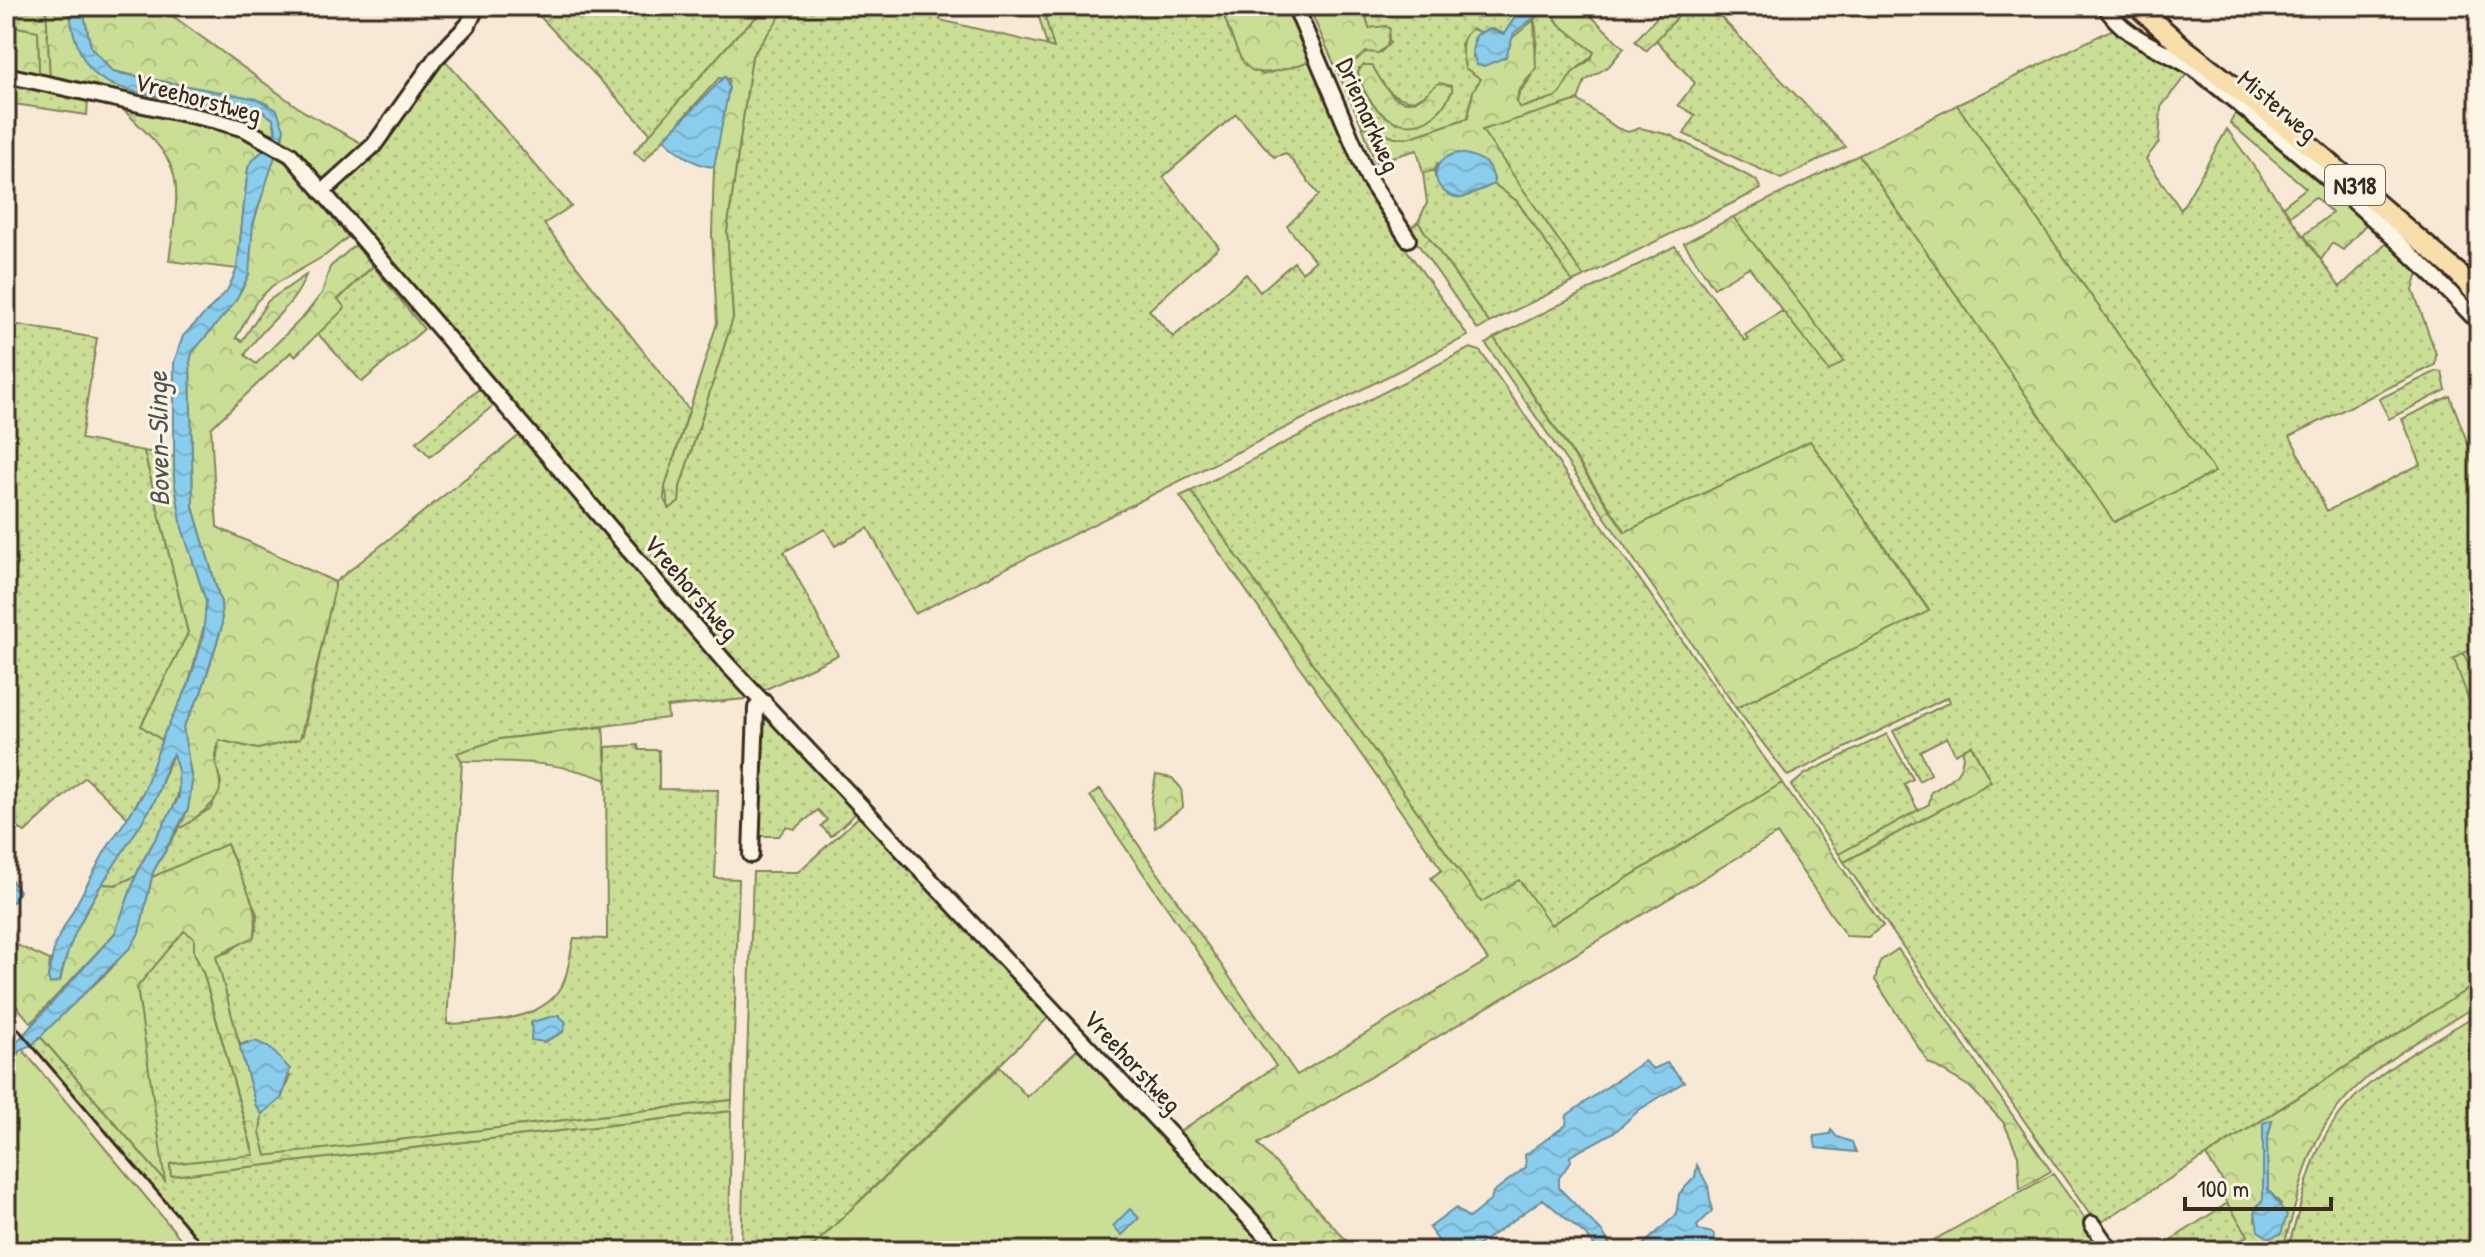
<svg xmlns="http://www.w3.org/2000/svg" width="2485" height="1257" viewBox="0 0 2485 1257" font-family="'Patrick Hand',sans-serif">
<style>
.grass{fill:url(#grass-dots);stroke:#82845a;stroke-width:2;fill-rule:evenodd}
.forest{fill:url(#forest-crowns);stroke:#82845a;stroke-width:2;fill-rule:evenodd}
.green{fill:#cadf95;stroke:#82845a;stroke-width:2}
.water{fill:url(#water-waves);stroke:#6a8c9a;stroke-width:2}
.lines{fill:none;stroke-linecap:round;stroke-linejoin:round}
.minor-casing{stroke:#3b2a1e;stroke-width:20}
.major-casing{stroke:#3b2a1e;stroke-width:24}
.minor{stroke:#fcf5e5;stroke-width:14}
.major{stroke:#f8deab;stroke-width:18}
.rail{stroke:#3b2a1e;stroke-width:3}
.labels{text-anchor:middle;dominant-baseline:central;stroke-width:6;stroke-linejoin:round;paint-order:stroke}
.shield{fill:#fcf5e5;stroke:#75675a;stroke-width:2}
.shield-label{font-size:24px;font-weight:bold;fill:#3b2a1e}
.street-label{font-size:26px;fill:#3b2a1e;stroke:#fcf5e5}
.water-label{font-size:28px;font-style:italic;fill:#4f5352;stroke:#fcf5e5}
</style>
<defs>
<pattern id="grass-dots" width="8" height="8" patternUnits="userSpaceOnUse" patternTransform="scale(2)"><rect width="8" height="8" fill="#cadf95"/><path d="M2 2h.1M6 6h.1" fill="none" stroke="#aec080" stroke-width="1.8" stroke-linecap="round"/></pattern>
<pattern id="forest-crowns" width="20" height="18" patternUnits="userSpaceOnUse" patternTransform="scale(2)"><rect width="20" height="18" fill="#cadf95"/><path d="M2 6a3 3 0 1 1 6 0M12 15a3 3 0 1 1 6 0" fill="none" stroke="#aec080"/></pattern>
<pattern id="water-waves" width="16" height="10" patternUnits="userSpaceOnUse" patternTransform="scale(2)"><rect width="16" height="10" fill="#8acdec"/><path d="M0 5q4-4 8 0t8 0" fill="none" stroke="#78b0ca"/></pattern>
</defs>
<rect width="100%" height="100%" fill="#f7e9d5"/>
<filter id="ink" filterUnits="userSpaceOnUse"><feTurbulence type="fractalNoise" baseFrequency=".0125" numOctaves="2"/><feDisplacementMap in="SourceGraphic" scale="16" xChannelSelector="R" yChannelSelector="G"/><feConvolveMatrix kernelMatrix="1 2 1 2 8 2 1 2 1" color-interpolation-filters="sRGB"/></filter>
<g filter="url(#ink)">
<path class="grass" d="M6 6H46L50 77 39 74 38 31 6 25Z
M530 6H769L737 35 651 134Z
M782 6H941L940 20 1053 47 1042 6H1220L1242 60 1263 75 1313 60 1374 204 1468 336 915 614 868 528 835 546 825 529 784 552 838 655 762 691 331 191 444 59 571 206 544 224 689 410 665 487 664 499 669 509 679 501 680 487 733 318 727 231 752 56 785 8ZM1236 114 1274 157 1286 153 1319 195 1287 226 1315 261 1302 272 1294 262 1260 292 1246 274 1173 337 1149 310 1219 247 1163 177Z
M1359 6H1454L1461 17 1476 6H1537L1533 11 1518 13 1504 34 1493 29 1480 32 1472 29 1461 44 1465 68 1481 79 1473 91 1468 118 1408 138H1395L1362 126 1353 106 1360 102 1351 64 1366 52H1381L1390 43 1386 26 1374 30 1369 28 1365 13ZM1372 65C1383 85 1388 98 1414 101L1427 94 1397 123C1376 110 1359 95 1359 68Z
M1688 6H1710L1846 147 1781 179 1684 134 1695 115 1678 105 1695 83 1656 40Z
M1549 7 1559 24 1593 49V55L1577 69 1558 96 1521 108 1517 103C1518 91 1524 89 1529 80 1536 66 1539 33 1534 20Z
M2113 29 2190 70 2161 107 2159 142 2146 159 2181 210 2227 129 2340 287 2390 240 2419 269 2413 290 2436 354 2435 365 2290 436 2327 511 2421 464 2402 419 2450 396 2479 474V644L2455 659 2479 728V982L2097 1225 1844 862 1990 782 1972 745 1955 754 1947 737 1920 751 1931 774 1919 781 1893 731 1950 702 1948 697 1788 776 1736 708 1929 610 1810 441 1626 532 1494 338 1675 246 1745 341 1748 339 1745 335 1782 311 1843 361 1733 217 1859 155 2115 522 2214 471 1957 105Z
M6 80 88 98 87 115 8 103 6 110Z
M1578 100 1617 128 1628 132 1640 128 1670 135 1756 180 1761 189 1584 277 1481 130Z
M1435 170V177L1462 198 1494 184 1517 201 1573 282 1489 323 1418 222 1427 203 1423 173Z
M373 266 424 329 362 382 318 334 344 308 338 300Z
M6 323 97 338 81 439 144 451 188 633 141 726 162 740 149 782 128 818 85 777 25 832 6 822Z
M1470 348 1480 351 1782 783 1550 925 1481 902 1191 491Z
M2437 371 2442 372 2446 390 2389 419 2379 399Z
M479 389 494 405 430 457 416 442Z
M520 435 618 551 747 694 745 699 667 707 668 718 500 739 458 753 462 761 447 1024C482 1023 543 1022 562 986 569 972 570 953 574 938L607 939 606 747 638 745 639 750H659V789L718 790 715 878 739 879 732 1100 266 1156 260 1133 262 1114 281 1099 290 1076 247 1042 241 1045 237 1037 216 956 229 952 256 931 257 914 227 844 161 875 152 877 153 872 179 828 211 808 221 783 216 765 219 740 258 749 299 739 303 735 335 582ZM560 1015 563 1032 544 1042 530 1025 532 1022Z
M763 711 857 812 831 836 821 826 827 820 818 810 795 829 786 827 779 836H756Z
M1887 734 1913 779 1904 784 1918 810 1839 854 1791 786 1805 774Z
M173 754C197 799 150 835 136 876L116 885 101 884 154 803Z
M862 814 1052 1014 808 1251H741L753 872H798Z
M181 932H188L194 938V952L204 975 254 1156 170 1164 171 1176 731 1111 729 1248 208 1251 32 1045 39 1035 164 1180 137 987Z
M2479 1013V1237L2459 1251H2286C2299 1218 2304 1183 2318 1151 2346 1083 2420 1050 2479 1013Z
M2228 1203 2248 1235 2229 1251H2154Z"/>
<path class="forest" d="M46 6H70C71 38 85 69 112 85L262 111 273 119 276 135 230 115 50 77Z
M82 6H159L303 111 363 144 324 182 282 140 284 129 268 104 113 71 91 47Z
M769 6 786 8 752 56 727 231 733 318 680 487 679 502 669 509 665 487 717 323 712 235 714 167 729 79 719 78 644 161 634 152 737 35Z
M1036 6H1042L1054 48 1047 46Z
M1220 6H1287L1297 19 1313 60C1238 86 1247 73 1220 6Z
M1308 6H1359L1365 13 1369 28 1386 26 1390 29 1387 46 1378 53 1366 52 1351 64 1360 102 1353 106Z
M1549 6H1581L1624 48 1609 66 1585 81 1578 100 1482 130 1584 277 1573 282 1517 201 1494 184V178L1437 163 1435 170 1423 173 1417 150 1375 162 1362 126 1395 138H1408L1468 118 1473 91 1481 79 1465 68C1462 53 1458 38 1472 29L1480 32 1474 39 1473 57 1512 38 1534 20 1536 68 1518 92 1517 103 1521 108 1558 96 1572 73 1591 59 1594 52 1559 24Z
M1667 6H1688L1646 51 1635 41Z
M6 25 38 31 39 74 6 67Z
M1363 65H1372C1381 80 1395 112 1419 99 1427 95 1432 87 1439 83L1452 86V91C1426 148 1370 126 1358 72Z
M118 105 215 123 271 146 248 168 237 269 169 261C181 172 186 168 118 105Z
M1957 105 2215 472 2114 522 1859 155Z
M2238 109 2368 222 2343 250 2332 243 2321 260 2304 235 2332 213 2315 197 2290 216 2283 206 2306 188 2230 123Z
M275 152 296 171 348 237 326 255 272 286 256 302 236 338 242 341 268 301 306 275C294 309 262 325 245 355L256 364 304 316 322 293 330 267 355 245 373 266 338 299 345 308 295 356 291 352 211 428 217 527 335 582V587L300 739 258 749 219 740C206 776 240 784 200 814 192 820 189 825 179 828L188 809 192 782 183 727 201 693 222 626 221 603 193 507 190 362 192 353 245 285 250 235Z
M1733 217 1844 361 1829 371 1749 267 1714 288 1684 243Z
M1418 222 1489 323 1478 330 1408 230Z
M1494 338 1625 532 1810 441 1929 611 1736 708 1486 344Z
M144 451 175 457 174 478 182 527 206 601V618L188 686 162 740 141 726 188 633Z
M1191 491 1481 902 1519 880 1551 925 1782 783 1883 926 1868 937 1846 936 1777 834 1258 1144 1356 1251H1285L1175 1135 1276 1066 1090 796 1100 789 1297 1075 1488 960 1431 878 1442 870 1180 496Z
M2464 653 2479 694V728L2454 659Z
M603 727 607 780C559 761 513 761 462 761L457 753 500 739Z
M1971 745 1991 782 1844 862 1839 854 1929 804 1931 792C1951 780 1964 775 1963 750Z
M1156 775 1172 778 1181 788 1183 807 1155 828 1151 802Z
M227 844C236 873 263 905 254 937L216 956 256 1106 262 1114 260 1132 266 1156 732 1100 731 1111 171 1176 170 1164 254 1155 204 975 194 952V938L184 931 137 987 165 1181 39 1035 110 970 139 933 152 877Z
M136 876 115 933 31 1023 6 994V940L50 960 48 977 60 981 69 944 101 884 116 885Z
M1898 949 2051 1171 2020 1189 2018 1155 2004 1123 1970 1087 1928 1062 1875 980 1880 961Z
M2479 982V1004C2420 1041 2349 1074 2317 1140 2301 1174 2294 1215 2282 1251H2229L2248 1235 2217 1188 2224 1183 2206 1156ZM2272 1121 2267 1141 2268 1190 2281 1204 2255 1220 2256 1208 2263 1199 2264 1126Z
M2053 1174 2108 1251H1914Z"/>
<path class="green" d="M11 1033 17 1043 191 1251H6V1044Z
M1080 1047 1263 1238 1249 1251H808L1000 1067 1027 1097Z"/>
<path class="water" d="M70 6H82L91 47 113 72 257 99 277 110 284 129 253 224 249 275 235 302 192 353 190 362 193 507 221 603 222 626 201 693 183 727 192 782 188 809 153 872 139 933 131 947 32 1045 21 1049 6 1072 9 1083 6 1092V1054L115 933 139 868 179 797 178 771 173 754C163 766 163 786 155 800 122 860 73 912 60 981L50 984 48 977 55 944 105 851 142 796 164 734 188 686 203 638 206 601 182 528 174 478V362L183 336 227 291 237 269 248 168C256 148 285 147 273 119L262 111C224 105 128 98 100 78 80 64 70 29 70 6Z
M1537 6H1549L1514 33 1506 57 1484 66 1477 65 1472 51 1476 35 1489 29 1504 34 1518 13 1533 11Z
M725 76 729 88 714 167C695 166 677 152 664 139Z
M1458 153C1477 155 1494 162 1494 184L1462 198C1431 196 1425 159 1458 153Z
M6 872 19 891 14 901 6 905Z
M558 1015 566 1022 563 1032 544 1042 531 1040 532 1022Z
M255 1041 269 1047 290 1069 281 1099 262 1114 256 1106 240 1048 241 1045Z
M1644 1061 1653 1069 1667 1063 1684 1082 1639 1110 1616 1131 1570 1156 1571 1161 1559 1178V1188L1603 1233 1614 1251H1598L1588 1237 1543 1199 1473 1249 1446 1251 1429 1228 1456 1208 1469 1218 1491 1200 1493 1192 1526 1167 1525 1155 1566 1125 1567 1115Z
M2272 1120 2267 1141 2268 1190 2287 1215 2281 1234 2269 1238 2258 1231 2255 1211 2263 1199V1123Z
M1831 1130 1837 1137 1852 1142 1856 1152 1816 1148 1814 1136 1830 1134Z
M1697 1165 1708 1186 1712 1211 1697 1226 1699 1230 1713 1233 1719 1251H1636L1676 1215 1679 1194 1695 1177Z
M1130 1209 1139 1218 1122 1235 1113 1226Z"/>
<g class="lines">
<defs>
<path id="minor" d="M1295 6 1368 178 1408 239
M2105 6C2127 43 2171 50 2203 75 2299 152 2395 233 2479 323
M6 75 217 121 245 129 291 155 724 661 1280 1251
M322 192 374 145 436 58 468 25 477 6
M751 855 756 708 764 702
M2092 1224 2111 1251"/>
<path id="major" d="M2137 6 2184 48 2302 139 2457 272 2479 297"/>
</defs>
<use href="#minor" class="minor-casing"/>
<use href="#major" class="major-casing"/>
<use href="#minor" class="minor"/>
<use href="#major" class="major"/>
<path class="rail" d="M6 1015 208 1251"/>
</g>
</g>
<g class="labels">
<rect class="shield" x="2325" y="165" width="60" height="40" rx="6"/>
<g class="shield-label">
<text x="2355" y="185">N318</text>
</g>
<g class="street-label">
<text transform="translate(198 97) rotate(15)">Vreehorstweg</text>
<text transform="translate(2278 105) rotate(40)">Misterweg</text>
<text transform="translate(1369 115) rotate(66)">Driemarkweg</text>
<text transform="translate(692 587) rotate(49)">Vreehorstweg</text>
<text transform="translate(1133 1061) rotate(47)">Vreehorstweg</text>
</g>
<g class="water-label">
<text transform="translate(158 439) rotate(-91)">Boven-Slinge</text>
</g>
</g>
<rect width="2485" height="1257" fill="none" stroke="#fcf5e5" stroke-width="32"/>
<rect x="16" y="16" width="2453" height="1225" fill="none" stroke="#3b2a1e" stroke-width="3" filter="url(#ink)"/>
<path d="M2185 1197v12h146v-12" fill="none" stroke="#3b2a1e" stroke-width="4"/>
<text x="2197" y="1197" font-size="24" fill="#3b2a1e" stroke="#fcf5e5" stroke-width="6" paint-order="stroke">100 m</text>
</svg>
